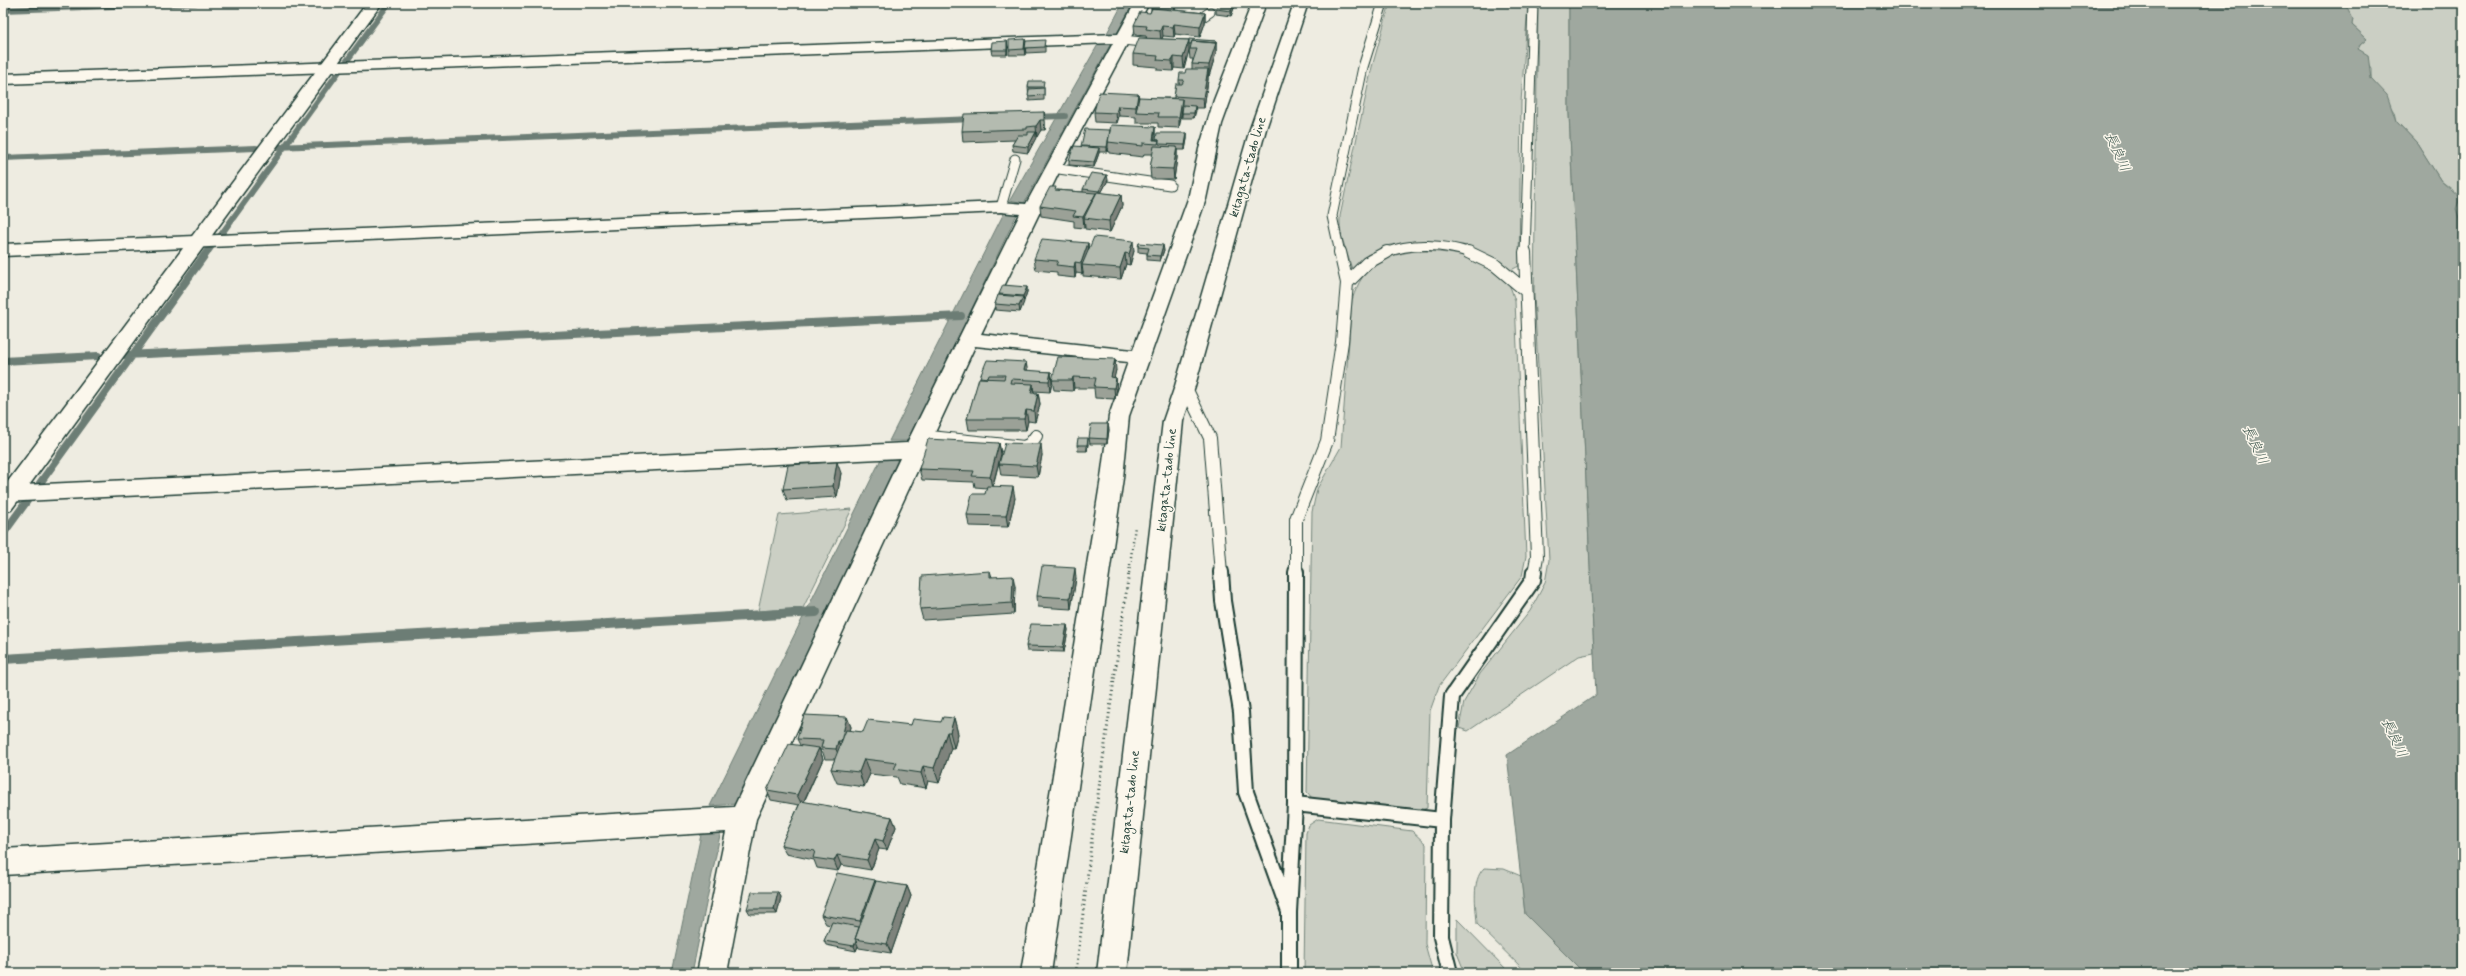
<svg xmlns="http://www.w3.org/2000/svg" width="2466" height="976" viewBox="0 0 2466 976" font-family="Mynerve,'Klee One',sans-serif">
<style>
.green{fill:#cbcfc4;stroke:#75867c}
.water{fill:#9fa89f;stroke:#6c7d74}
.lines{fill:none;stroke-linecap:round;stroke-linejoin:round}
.stream-far2{stroke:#6c7d74;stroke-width:6}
.stream-far1{stroke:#6c7d74;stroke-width:8}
.stream{stroke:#6c7d74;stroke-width:10}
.service-far2-casing{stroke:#1f3d34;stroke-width:11}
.service-far1-casing{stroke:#1f3d34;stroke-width:14}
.service-casing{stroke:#1f3d34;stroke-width:18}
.minor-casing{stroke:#1f3d34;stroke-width:3}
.tertiary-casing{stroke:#1f3d34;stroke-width:3}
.primary-casing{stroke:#1f3d34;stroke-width:3}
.path-far1{stroke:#1f3d34;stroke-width:2.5;stroke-dasharray:1 3;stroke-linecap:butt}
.path{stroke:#1f3d34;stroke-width:3;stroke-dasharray:1 3.5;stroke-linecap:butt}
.service-far2{stroke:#fbf7ec;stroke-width:9}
.service-far1{stroke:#fbf7ec;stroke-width:12}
.service{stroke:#fbf7ec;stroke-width:14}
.minor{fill:#fbf7ec;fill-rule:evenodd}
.tertiary{fill:#fbf7ec;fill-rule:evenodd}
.primary{fill:#fbf7ec;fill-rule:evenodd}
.wall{fill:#9ba197;stroke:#1f3d34}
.shaded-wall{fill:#7e837b;stroke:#1f3d34}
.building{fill:#b4bbb0;stroke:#1f3d34}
.labels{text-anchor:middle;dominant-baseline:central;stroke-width:3;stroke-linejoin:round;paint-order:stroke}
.street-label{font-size:13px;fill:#1f3d34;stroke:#fbf7ec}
.water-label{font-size:14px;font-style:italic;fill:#455d54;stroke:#fbf7ec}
</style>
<rect width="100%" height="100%" fill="#eeece1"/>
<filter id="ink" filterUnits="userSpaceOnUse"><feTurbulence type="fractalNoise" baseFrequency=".025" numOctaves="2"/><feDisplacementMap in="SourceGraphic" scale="8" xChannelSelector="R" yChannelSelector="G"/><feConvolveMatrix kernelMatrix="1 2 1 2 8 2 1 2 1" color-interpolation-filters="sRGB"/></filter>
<g filter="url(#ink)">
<path class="green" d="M1390 3H1528L1521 102 1519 266 1509 271 1487 256 1412 243 1390 245 1367 255 1352 269 1340 232V216L1372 67Z
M1538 3H1569V113L1594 653 1579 656 1468 731 1459 728 1464 702 1480 674 1530 611 1545 583 1549 560 1534 295Z
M2345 3H2463V229L2459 222 2453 190 2441 181 2417 143 2396 121 2394 112 2371 78V68L2358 49 2360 45 2367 39 2352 25Z
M1415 251C1446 251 1486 255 1507 281 1511 287 1513 295 1515 301L1526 556 1522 576 1439 686 1430 711 1427 808 1419 811 1312 798 1307 792 1312 512 1317 489 1341 447 1352 300C1364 264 1379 257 1415 251Z
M852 509 803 608 758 611 779 515Z
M1318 819 1412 831 1426 844 1425 944 1433 973H1304L1306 833 1309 825Z
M1484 868 1504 869 1521 876 1525 914 1584 973H1527L1477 924C1476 906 1471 881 1484 868Z
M1457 919 1510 973H1465L1457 953Z"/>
<path class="water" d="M1123 3H1133L1116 35H1106Z
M1569 3H2345L2353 19 2352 25 2367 39 2360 45 2358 49 2368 55 2371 78 2387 95 2396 121 2417 143 2441 181 2460 198 2456 209 2463 229V973H1584L1525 914 1507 755 1596 695 1569 113Z
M1100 41 1111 43 1024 203 1010 200Z
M1005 211 1017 214 909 441H889Z
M883 455 900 461 736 804 710 806Z
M703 825 721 830 692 973H672Z"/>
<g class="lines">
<path class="stream-far2" d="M3 10 195 3
M346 62 389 3
M1034 117 1065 116
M277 147 974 119
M3 158 256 148
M220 236 340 70
M207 253 212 246"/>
<path class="stream-far1" d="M125 355 961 316
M3 361 98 356
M40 483 207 252
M3 534 27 501"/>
<path class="stream" d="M3 659 816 612"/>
<defs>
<path id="service-far2" d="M1191 17 1201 18 1210 12
M1122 40 1153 43
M1052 168 1170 185
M1001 207 1015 159
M1340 253 1332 216 1363 67 1383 3
M1385 253C1411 242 1444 244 1471 253
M1525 253 1533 3"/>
<path id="service-far1" d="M1468 252 1495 265 1526 291
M1525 252 1537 557 1534 573
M1347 283 1367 263 1387 252
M1185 386 1210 438 1221 573
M921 436 1024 447 1030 444 1036 436
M1296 573V519L1327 441 1342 342 1347 283 1340 252"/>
<path id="service" d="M1221 572 1223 601 1241 712 1246 792 1289 912V973
M1295 804 1442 820
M1289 912 1295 804 1296 572
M1450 973 1441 937 1442 820 1452 696 1533 580 1534 572"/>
<path id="minor" d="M1135 3H1149L1061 168 981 334 1133 350 1188 199 1199 149 1214 100 1252 3H1266L1222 124 1206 199 1129 416 1123 478 1051 973H1021L1101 478 1109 416 1128 362 975 346 756 819 727 973H697L726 832 3 875V849L734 807 900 458 3 502V486L907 443 1020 214 1001 212 3 256V244L1001 202 1026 204 1113 43 3 84V74L1118 34Z"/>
<path id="tertiary" d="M367 3H382L11 510 3 512V488Z"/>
<path id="primary" d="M1294 3H1308L1266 129 1195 386 1183 421 1127 973H1097L1163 421 1175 386 1250 129Z"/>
</defs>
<use href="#service-far2" class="service-far2-casing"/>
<use href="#service-far1" class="service-far1-casing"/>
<use href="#service" class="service-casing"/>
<use href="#minor" class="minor-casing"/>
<use href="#tertiary" class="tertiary-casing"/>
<use href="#primary" class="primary-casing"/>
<path class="path-far1" d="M1129 573 1135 526"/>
<path class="path" d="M1076 973 1091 845 1129 572"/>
<use href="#service-far2" class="service-far2"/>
<use href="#service-far1" class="service-far1"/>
<use href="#service" class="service"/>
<use href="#minor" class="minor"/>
<use href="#tertiary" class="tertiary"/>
<use href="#primary" class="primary"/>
</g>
<path class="wall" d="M1151 3H1176L1175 10 1205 13V23L1200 37 1175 34 1174 37 1163 36 1162 39 1216 41V53L1209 76H1208V80L1204 108H1195L1194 118H1182V113L1179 128 1158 127V123H1136V117L1119 116 1117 123 1095 122 1094 112 1138 94 1139 98H1174V96L1179 84V80L1185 73 1192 69V64L1193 59H1190L1189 49 1184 69 1174 68 1173 71 1157 70V67L1133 65V54L1147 39 1146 36 1135 35 1134 25 1150 13 1151 10Z
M1218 3H1236L1231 16 1216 14V9Z
M1025 39V55H1009V50Z
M1045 45V52L1026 53 1025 48Z
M1008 46 1007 55H992L991 50Z
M1044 86V100L1029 101 1028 87Z
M1044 112 1045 122V130H1041L1036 137 1028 153 1013 151 1012 145 1015 140 963 142 962 131Z
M1155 127V140L1187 133V139L1185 150H1177V158L1174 179H1151L1150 168 1153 154H1144L1143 157 1109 153 1108 148 1107 152H1099V153L1094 167 1069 165V160L1081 147V146L1110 130Z
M1108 180 1101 193 1121 195 1122 206 1110 232 1085 229V227L1084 228 1074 227V221L1041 216 1040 206 1057 190 1083 192V189Z
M1088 243V250L1134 251 1130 265 1126 264 1121 279 1083 276V272L1082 274 1076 273 1075 278 1057 276V272L1036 270 1034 259Z
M1139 243 1164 250 1160 261 1147 260V253L1138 252V247Z
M1027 287V292L1020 312 995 310V304L999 295V294Z
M1026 362 1027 371 1051 372 1052 383 1050 392 1034 391V393H1038L1040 404 1035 422 1028 421 1026 430H969L967 419 980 377Z
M1116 370 1114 377 1116 378 1117 389 1115 399 1095 398 1094 388H1074L1073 391 1054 390 1052 380Z
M1108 424 1109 430 1107 444H1090L1089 438Z
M999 443 1001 454 993 486 1015 498 1008 527 969 526 967 515 985 494 987 488 975 487 974 482 922 480 919 469Z
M1088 444 1087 451H1078L1077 445Z
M1042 455 1038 477 1001 475 999 464Z
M841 473 837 497 787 500 783 489Z
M990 571 992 577 1015 586 1014 614 923 620 920 609Z
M1076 578 1071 609 1038 607 1037 596Z
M1067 625 1068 630 1064 652 1027 651 1026 646Z
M847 717 851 727 850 731 863 732 911 725 941 722 954 718 958 734 954 748H951L939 783 928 781 926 788 900 784 897 777 870 774 864 787 837 783 831 769 835 759H825L822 750H820L823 759 804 802 892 817 896 827 887 850 879 849 871 870 841 865 838 871 817 868 814 860 786 854 781 845 799 805 771 800 767 790 800 745 797 739Z
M875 880 876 882 907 886 911 896 891 953 859 948 858 946 856 951 826 945 824 941 831 925 826 924 821 915Z
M778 892 781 897 777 914H750L747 909Z"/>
<path class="shaded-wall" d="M1174 3H1176L1175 11Z
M1234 3H1236L1231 16V11Z
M1205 13V23L1200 37V27Z
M1174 24 1175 34 1174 37 1173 27Z
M1162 26 1163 36 1161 41 1160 31Z
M1025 39V55L1024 49Z
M1189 40V50L1184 69 1183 58Z
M1007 41 1008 46 1007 55Z
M1216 41V53L1209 76V65Z
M1174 57V68L1173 71 1172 61Z
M1208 69V80L1204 108 1203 98Z
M1138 94 1139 104 1136 112V107Z
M1182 99V109L1179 128V117Z
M1118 106 1119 116 1117 123 1116 113Z
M1195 106 1196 111 1194 118V113Z
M1044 112 1045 122V130L1044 120Z
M1040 120 1041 130 1037 137 1036 126Z
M1155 127V137L1154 143 1153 140Z
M1036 132V138L1028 153V147Z
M1187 133V139L1185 150V145Z
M1108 142V148L1107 152V147Z
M1177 147V158L1174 179 1173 169Z
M1099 148V153L1094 167V162Z
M1107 175 1108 180 1099 197V191Z
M1096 193 1097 203 1084 218 1085 227 1084 228 1083 217Z
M1121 195 1122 206 1110 232 1109 221Z
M1133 241 1134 251 1130 265 1129 254Z
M1088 243 1089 254 1082 265 1083 272 1082 274 1081 263Z
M1163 245 1164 250 1160 261V256Z
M1125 253 1126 264 1121 279 1120 268Z
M1075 262 1076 273 1075 278 1074 267Z
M1027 287V292L1024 301 1023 296Z
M1023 297 1024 302 1020 312 1019 306Z
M1115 359 1116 370 1112 388 1111 377Z
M1026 362 1028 373 1024 370Z
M1051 372 1052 383 1050 392 1049 381Z
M1073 377 1074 388 1073 391 1072 380Z
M1116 378 1117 389 1115 399 1114 388Z
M1033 384 1034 395 1031 393Z
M1038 393 1040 404 1035 422 1034 411Z
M1026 410 1028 421 1026 430 1024 419Z
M1108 424 1109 430 1107 444V439Z
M1088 438V444L1087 451V445Z
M999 443 1001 454 992 488 990 477Z
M1041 444 1042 455 1038 477 1036 466Z
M837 462 841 473 837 497 833 486Z
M1013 487 1015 498 1008 527 1006 516Z
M1075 568 1076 578 1071 609 1070 598Z
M1013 576 1015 586 1014 614 1012 603Z
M1067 625 1068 630 1064 652 1063 647Z
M847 717 851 727 845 751 841 741Z
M954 718 958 734 954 748 950 732Z
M947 732 951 748 939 783 934 768Z
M838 741 842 751 840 759 836 749Z
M819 748 823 759 802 805 797 795Z
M864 759 870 774 864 787 859 772Z
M923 766 928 781 926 788 921 773Z
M892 817 896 827 887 850 883 841Z
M875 839 879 849 871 870 867 860Z
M837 855 841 865 838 871 834 861Z
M875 880 879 889 864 931 860 921Z
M907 886 911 896 891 953 887 944Z
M778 892 781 897 777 914 774 909Z
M856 941 858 946 856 951 854 946Z"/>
<path class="building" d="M1218 3H1234L1231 11 1216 9Z
M1152 8 1205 13 1200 27 1174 24 1173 27 1162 26 1160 31 1146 29 1147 26 1134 25 1140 12 1150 13Z
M1139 38 1189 40 1183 58 1174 57 1172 61 1157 60 1158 56 1133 54Z
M1025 39 1024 49 1009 50V40Z
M1189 39 1216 41V43L1192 41 1191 44H1189Z
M1045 40 1044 47 1025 48 1026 41Z
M1007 41V50H991L992 42Z
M1192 41 1216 43 1209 65 1192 64 1197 49H1190Z
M1186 69H1208L1203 98 1174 96 1176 84H1182L1184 80H1179L1180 73H1185Z
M1029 81H1044L1043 87H1028Z
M1044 88V95L1028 96 1029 89Z
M1099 92 1138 94 1136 107 1118 106 1116 113 1094 112Z
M1139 97 1182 99 1179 117H1158L1159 113 1136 112Z
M1183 105 1195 106 1194 113H1182Z
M1044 112V120H1040L1036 126 1027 127V129L962 131 964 114Z
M1111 125 1155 127 1153 140H1159L1158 144 1143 143V146L1108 142Z
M1085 129 1110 130 1107 147 1081 146Z
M1028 132H1036L1028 147 1012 145 1018 135H1028Z
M1157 133H1187L1185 145 1159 144V140H1156Z
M1074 146 1099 148 1094 162 1069 160Z
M1154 146 1177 147 1173 169 1150 168Z
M1091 173 1107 175 1099 191 1083 189Z
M1050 187H1056L1055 190 1096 193 1083 217 1073 216 1076 211 1040 206Z
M1097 192 1121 195 1109 221 1084 218Z
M1094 237 1133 241 1129 254 1125 253 1120 268 1082 265Z
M1042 239 1088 243 1081 263 1075 262 1074 267 1056 265 1058 261 1034 259Z
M1139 243 1163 245 1160 256 1147 255 1149 248 1138 247Z
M1003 285 1027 287 1023 296 999 294Z
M998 295 1023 297 1019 306 995 304Z
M1058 357 1115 359 1111 377 1116 378 1114 388 1094 387 1096 378 1073 377 1072 380H1052Z
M987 360 1026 362 1024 370 1051 372 1049 381 1011 379 1010 383 1033 384 1031 393H1038L1034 411 1026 410 1024 419H967L979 378 1004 379 1005 375H989L988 378 980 377Z
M1091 424H1108L1107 439 1089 438Z
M1078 438H1088L1087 445H1077Z
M928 439 999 443 990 477 972 476 974 471 919 469Z
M1005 443 1041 444 1036 466 999 464Z
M837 462 833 486 783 489 788 465Z
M987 486 1013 487 1006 516 967 515 972 494H985Z
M1042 566 1075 568 1070 598 1037 596Z
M990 571V577L1013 576 1012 603 920 609 922 576Z
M1031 624 1067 625 1063 647 1026 646Z
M804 715 847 717 841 741H838L836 749 821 748 823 740 797 739Z
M943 717 954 718 950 732H947L934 768 923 766 921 773 894 769 897 763 864 759 859 772 831 769 846 730 863 732 868 720 911 725 913 719 941 722Z
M789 744 819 748 797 795 767 790Z
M801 801 892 817 883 841 875 839 867 860 837 855 834 861 813 858 815 851 781 845Z
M837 873 875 880 860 921 821 915Z
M876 881 907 886 887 944 855 939Z
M752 892H778L774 909H747Z
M832 922 859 927 855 939 856 941 854 946 824 941Z"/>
</g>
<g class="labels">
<g class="street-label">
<text transform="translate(1248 167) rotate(-74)">kitagata-tado line</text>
<text transform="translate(1167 480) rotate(-84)">kitagata-tado line</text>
<text transform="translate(1130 802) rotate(-84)">kitagata-tado line</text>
</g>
<g class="water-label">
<text transform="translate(2117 152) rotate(66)">長良川</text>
<text transform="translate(2255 445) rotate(65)">長良川</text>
<text transform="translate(2394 738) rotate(65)">長良川</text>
</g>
</g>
<rect width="2466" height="976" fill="none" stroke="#fbf7ec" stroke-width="16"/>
<rect x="8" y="8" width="2450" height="960" fill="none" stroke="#1f3d34" stroke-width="1.5" filter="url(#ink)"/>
</svg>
